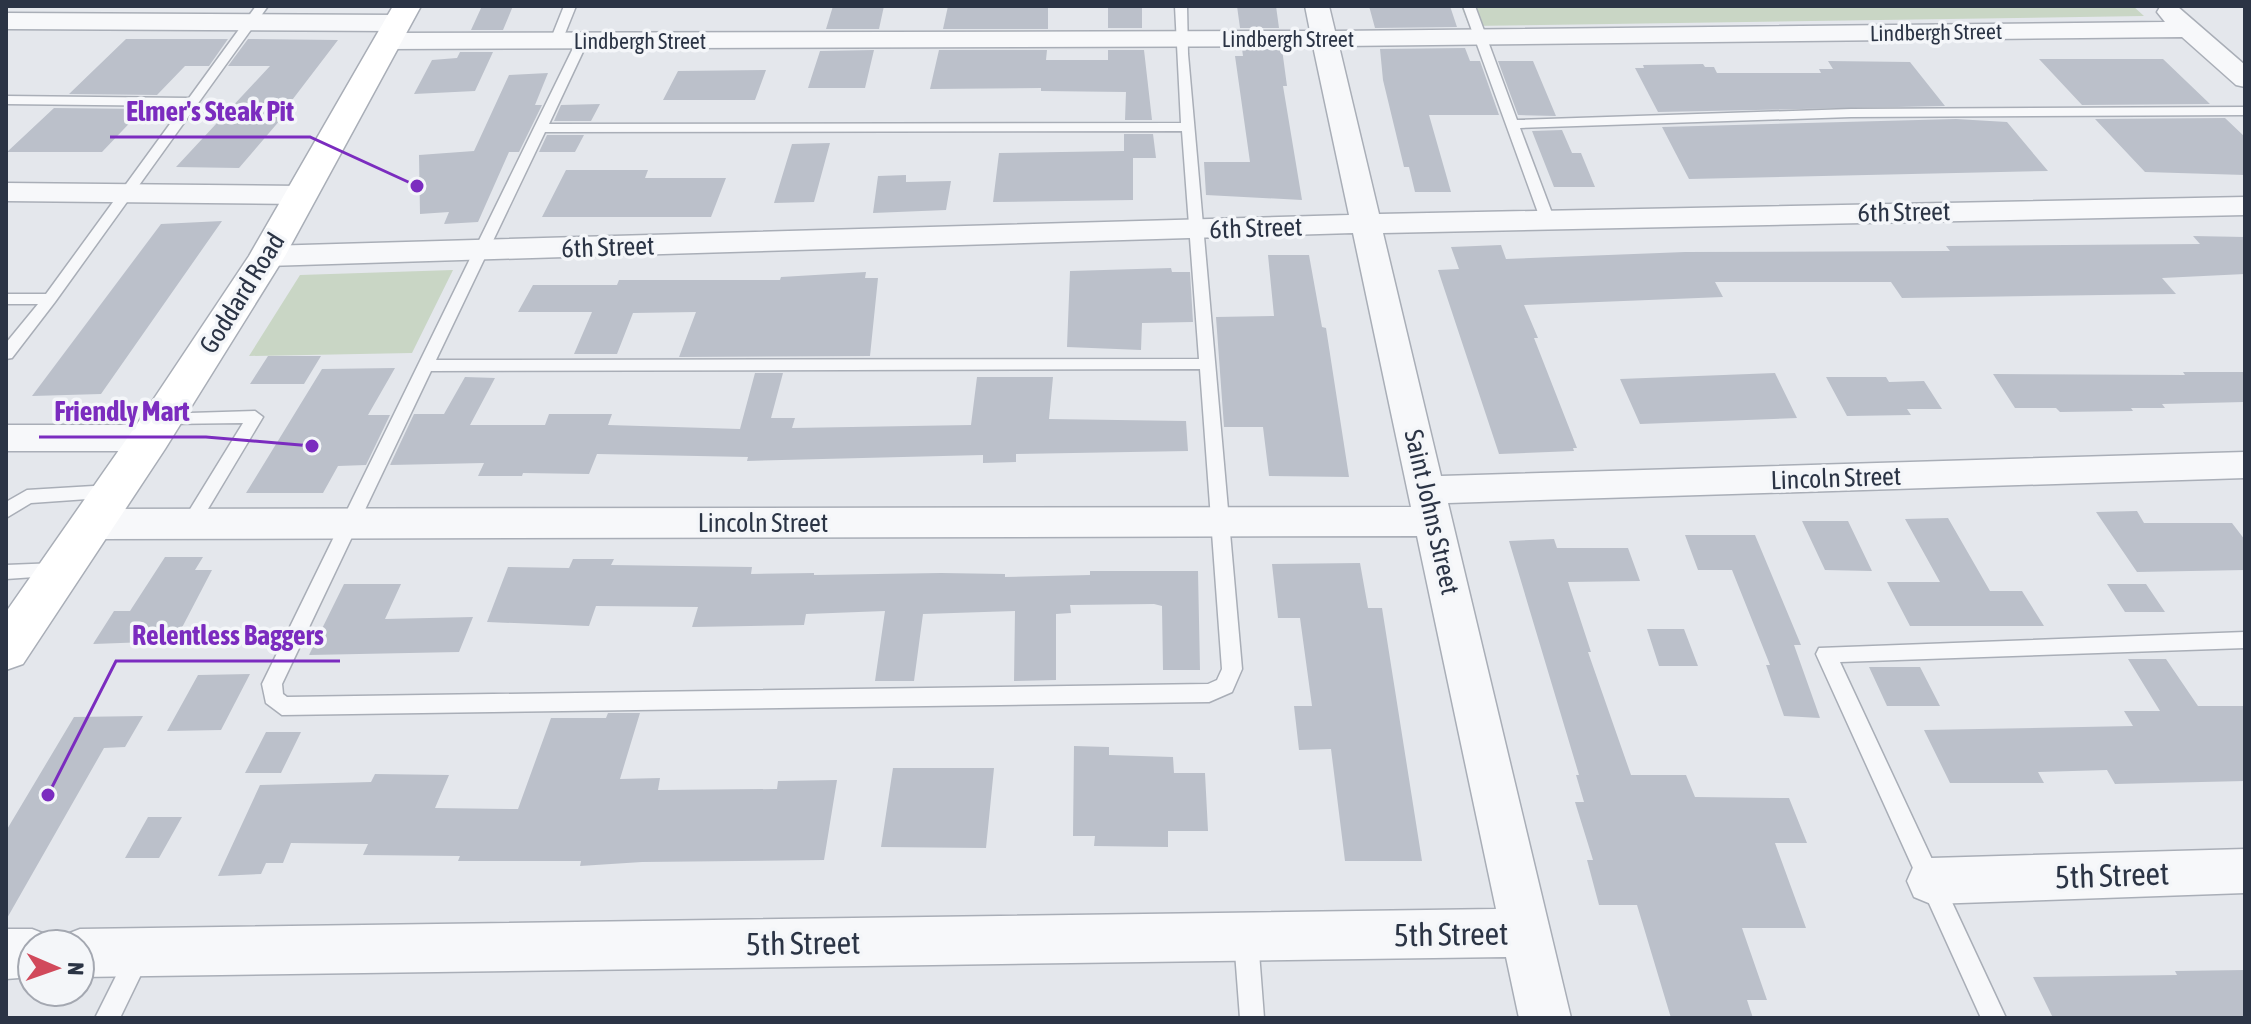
<svg xmlns="http://www.w3.org/2000/svg" width="2251" height="1024" viewBox="0 0 2251 1024" font-family="'Asap Condensed',sans-serif">
<style>
.green{fill:#c9d6c5}
.building{fill:#bbc0ca}
.lines{fill:none;stroke-linecap:round;stroke-linejoin:round}
.lane-casing{stroke:#a9aeb7;stroke-width:3}
.street-casing{stroke:#a9aeb7;stroke-width:3}
.secondary-casing{stroke:#a9aeb7;stroke-width:3}
.lane{fill:#f7f8fa;fill-rule:evenodd}
.street{fill:#f7f8fa;fill-rule:evenodd}
.secondary{fill:#fff;fill-rule:evenodd}
.labels{text-anchor:middle;dominant-baseline:central;stroke-width:7;stroke-linejoin:round;paint-order:stroke}
.far-street-label{font-size:22px;fill:#2b3445;stroke:#f4f6f9}
.street-label{font-size:26px;fill:#2b3445;stroke:#f4f6f9}
.near-street-label{font-size:32px;fill:#2b3445;stroke:#f4f6f9}
.leader{fill:none;stroke:#7b2cbf;stroke-width:3}
.callout-dot{fill:#7b2cbf;stroke:#f4f6f9;stroke-width:3}
.callout-label{font-size:28px;text-anchor:middle;font-weight:bold;fill:#7b2cbf;stroke:#f4f6f9;stroke-width:7;stroke-linejoin:round;paint-order:stroke}
</style>
<rect width="100%" height="100%" fill="#e4e7ec"/>
<path class="green" d="M1461 6H2133L2144 16 1469 26Z
M453 270 412 353 249 356 300 275Z"/>
<path class="building" d="M482 6H513L503 30H471Z
M833 6H884L879 29H826Z
M948 6H1048V29H943Z
M1108 6H1142V28H1108Z
M1237 6H1276L1279 28H1240Z
M1369 6H1450L1457 27 1375 28Z
M126 39H228L209 66H185L157 95 69 94Z
M248 39 338 40 283 112H287L239 168 176 167 270 66H228Z
M1465 48 1470 61H1480L1499 115H1429L1451 192H1415L1409 167H1404L1383 80 1380 49Z
M1242 49H1282L1287 86H1283L1302 200 1206 195 1204 162H1250L1235 56H1243Z
M874 50 865 88H808L820 51Z
M939 50H1047L1046 60H1108V50H1144L1152 120H1125L1126 92 1041 91V88L930 89Z
M460 52H493L475 91 414 94 432 60 457 58Z
M2039 59H2163L2210 104 2082 105Z
M1498 61H1533L1556 116 1518 115Z
M1828 61 1910 62 1945 106 1658 112 1635 68H1644L1643 65 1703 64 1705 67H1714L1717 73H1821L1819 69H1833Z
M766 70 755 100H663L678 71Z
M548 73 535 105H542L519 152H509L478 222 444 224 449 212 420 214 419 155 474 151 509 75Z
M600 104 591 121H554L561 105Z
M54 108 143 109 102 152H7Z
M2225 118 2245 137V175L2145 172 2095 119Z
M1956 119 2007 122 2048 171 1689 179 1662 127Z
M1562 130 1572 153H1581L1595 187H1554L1532 131Z
M1124 134H1153L1156 158H1133V200L993 202 999 153 1124 151Z
M547 135H584L575 152H539Z
M830 143 814 202 774 203 792 144Z
M566 170H648L645 178H726L711 217H542Z
M906 175V182L951 181 946 210 873 213 878 176Z
M222 221 101 394 32 396 161 224Z
M2193 236 2245 237V274L2162 278 2176 294 1902 298 1891 282H1715L1723 297 1524 305 1538 338H1534L1577 448H1573L1574 451 1499 454 1438 270 1459 269 1451 247 1501 245 1506 259 1685 252 1950 251 1946 246 2200 244Z
M1268 255H1309L1322 327 1326 328 1349 477 1269 476 1263 427H1224L1216 317 1274 316Z
M1171 268 1172 272H1190L1193 322 1142 323 1141 350 1067 347 1070 271Z
M866 272 865 278H878L870 356 679 357 696 312 633 313 617 354H574L592 312H518L533 285H617L619 280H780L781 277Z
M268 356H321L304 384H250Z
M395 368 368 415H390L366 465 338 466 323 493H246L322 369Z
M2183 372H2245V402L2162 404 2165 408H2131L2133 411 2060 412 2056 408H2015L1993 374 2185 375Z
M755 373H783L771 418H795L792 428 971 425 977 377H1053L1049 419 1186 421 1188 451 1016 454V462L983 463V455L747 461 748 457 597 454 589 474 523 473 522 476H478L484 463 390 465 414 414H444L465 377 495 378 470 425H545L549 414H612L608 425 740 429Z
M1775 373 1797 418 1640 424 1620 379Z
M1826 377H1886L1889 382 1924 381 1942 409H1907L1911 415 1847 416Z
M2137 511 2144 523H2232L2245 540V570L2137 572 2096 512Z
M1948 518 1990 591H2022L2044 626H1910L1887 582H1940L1905 519Z
M1802 521H1848L1872 571 1825 570Z
M1685 535H1755L1801 645H1794L1820 718 1784 716 1766 665H1770L1732 570H1698Z
M1554 539 1557 548H1628L1640 581 1568 582 1591 652H1588L1631 775H1686L1695 797 1789 798 1807 843H1775L1806 928H1742L1767 1000H1747L1753 1018H1671L1637 905H1599L1587 860H1593L1575 802H1584L1576 775H1579L1509 541Z
M165 557H203L195 570H212L175 641 93 644 114 611H130Z
M573 559H614L611 565 752 567 751 574 814 573V575L941 573 1005 574V577L1090 575V571H1198L1200 670H1163L1162 606 1154 604 1070 605 1071 613 1056 614V680L1014 681 1015 611 923 614 914 681H875L885 611 806 614 804 625 692 627 698 607 596 606 589 626 487 622 508 567 569 568Z
M1360 563 1368 608H1382L1422 861H1345L1331 749 1299 750 1294 706H1312L1300 618H1278L1272 564Z
M344 584H401L385 619 473 617 459 652 309 655Z
M2107 584H2146L2165 612H2125Z
M1647 629H1684L1698 666H1659Z
M2128 659H2166L2198 706H2245V781L2115 784 2107 770 2038 772 2044 783H1950L1924 730 2133 726 2124 711H2160Z
M1869 667H1920L1940 706H1887Z
M250 674 221 730 167 731 198 675Z
M608 713H640L620 779 660 778 658 790 777 789 778 781 837 780 824 860 642 862 580 866 581 861H458L460 856 363 855 368 844 291 843 283 863H266L261 874 218 876 260 785 371 782 375 774 449 775 435 808 518 809 551 718H606Z
M143 716 125 747 104 748 6 920V831L74 717Z
M266 732H301L281 773H245Z
M1074 746 1109 747V755L1173 757 1174 773H1205L1208 831H1168V847L1094 846 1095 836H1073Z
M893 768H994L986 848 881 847Z
M148 817H182L159 858H125Z
M2245 970V1018H2053L2033 977 2177 975 2175 971Z"/>
<g class="lines">
<defs>
<path id="lane" d="M256 6H268L55 302 12 358 6 359V343L38 304H6V294H46L183 106 6 104V96L189 98Z
M564 6H576L562 41 552 44 550 41Z
M1175 6H1187L1188 54 1242 669 1232 692 1209 702 282 715 266 703 262 684 578 38 588 41 549 124 1181 123ZM1182 131 1199 359 436 360 545 132ZM1200 369 1222 669 1217 680 1208 684 287 697 283 694 282 684 431 371Z
M1463 6H1475L1517 120 1851 109 2245 107V115L1851 117 1520 128 1555 221 1548 225 1541 221Z
M255 411 263 417 196 529H184L181 524 184 519 243 423 163 424 157 422 155 418 157 414Z
M110 485 116 487 119 492 116 497 31 503 6 518V502L27 490Z
M57 563 64 565 66 570 64 575 6 579V565Z
M2245 632V648L1840 662 2006 1018H1981L1816 654 1819 648Z
M1246 928 1254 931 1258 939 1264 1018H1240L1234 939 1238 931Z
M138 944 146 948 150 956 120 1018H95L130 948Z"/>
<path id="street" d="M1305 6H1329L1335 31 2165 22 2157 12 2160 7H2178L2245 65V87L2236 85 2182 37 1339 46 1379 214 2245 197V215L1383 233 1441 476 2245 452V478L1448 503 1571 1018H1519L1506 957 80 977V944H59L62 936 80 929 1496 909 1417 536 91 539 77 534 72 524 77 514 91 509 1411 507 1353 233 267 266 256 263 251 256 256 249 267 246 1349 215 1313 46 387 49 378 46 374 41 378 36 387 33 1310 31Z
M6 13 397 15 406 18 410 23 406 28 397 31 6 29Z
M6 183 301 186 311 189 316 195 311 201 301 204 6 201Z
M6 425H150L163 429 168 438 163 447 150 451H6Z
M2245 849V893L1931 904 1914 897 1907 881 1914 865 1931 858Z
M6 929H32L50 936 53 944H32V977L6 979Z"/>
<path id="secondary" d="M393 6H421L285 256 165 449 23 664 6 670V612L135 427 249 256Z"/>
</defs>
<use href="#lane" class="lane-casing"/>
<use href="#street" class="street-casing"/>
<use href="#secondary" class="secondary-casing"/>
<use href="#lane" class="lane"/>
<use href="#street" class="street"/>
<use href="#secondary" class="secondary"/>
</g>
<g class="labels">
<g class="far-street-label">
<text transform="translate(1936 32) rotate(-1)">Lindbergh Street</text>
<text x="1288" y="39">Lindbergh Street</text>
<text x="640" y="41">Lindbergh Street</text>
</g>
<g class="street-label">
<text transform="translate(1904 212) rotate(-1)">6th Street</text>
<text transform="translate(1256 228) rotate(-2)">6th Street</text>
<text transform="translate(608 247) rotate(-2)">6th Street</text>
<text transform="translate(242 293) rotate(-58)">Goddard Road</text>
<text transform="translate(1836 478) rotate(-2)">Lincoln Street</text>
<text transform="translate(1432 512) rotate(77)">Saint Johns Street</text>
<text x="763" y="523">Lincoln Street</text>
</g>
<g class="near-street-label">
<text transform="translate(2112 875) rotate(-2)">5th Street</text>
<text transform="translate(1451 934) rotate(-1)">5th Street</text>
<text transform="translate(803 943) rotate(-1)">5th Street</text>
</g>
</g>
<path class="leader" d="M417 186L310 137H110M312 446L206 437H39M48 795L116 661H340"/>
<g class="callout-dot">
<circle cx="417" cy="186" r="8"/>
<circle cx="312" cy="446" r="8"/>
<circle cx="48" cy="795" r="8"/>
</g>
<g class="callout-label">
<text x="210" y="121">Elmer's Steak Pit</text>
<text x="122" y="421">Friendly Mart</text>
<text x="228" y="645">Relentless Baggers</text>
</g>
<rect width="2251" height="1024" fill="none" stroke="#2b3445" stroke-width="16"/>
<g transform="translate(56 968) rotate(92)"><circle r="38" fill="#f4f6f9" stroke="#a4a8b1" stroke-width="2"/>
<path d="M0-6L14 30L0 20L-14 30Z" fill="#d1495b"/>
<text y="-12" font-size="22" font-weight="bold" text-anchor="middle" fill="#2b3445">N</text>
</g>
</svg>
